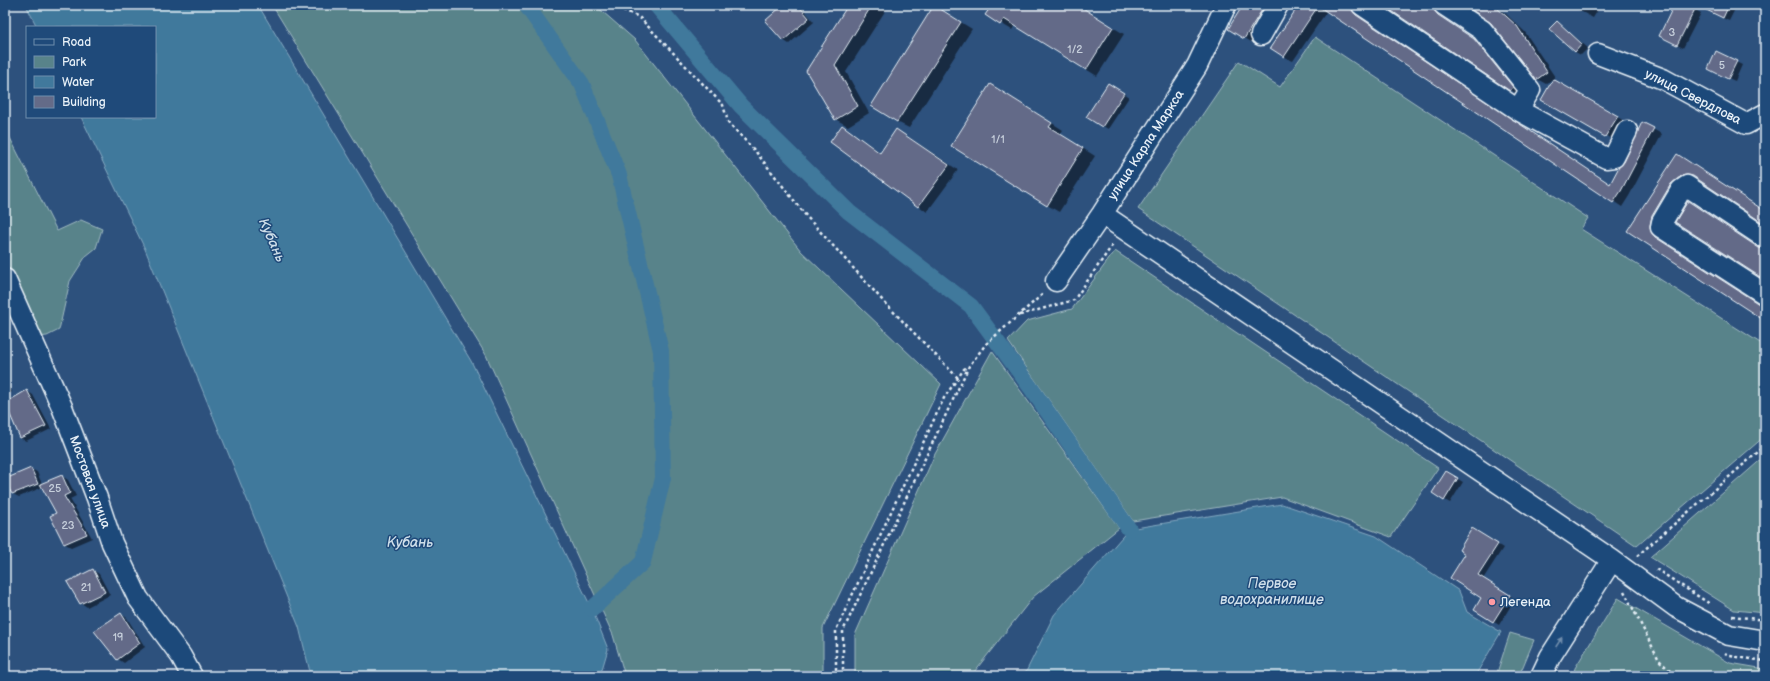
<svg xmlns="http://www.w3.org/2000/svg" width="1770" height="681" viewBox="0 0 1770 681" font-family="'Balsamiq Sans',sans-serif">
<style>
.green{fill:#58838a;stroke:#a0bac1}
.water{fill:#41799c;stroke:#84a9c1}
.shadow{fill:#0007}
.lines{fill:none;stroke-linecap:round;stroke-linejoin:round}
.canal{stroke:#41799c;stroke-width:16}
.building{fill:#646b88;stroke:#e8f1f8}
.minor-casing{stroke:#e8f1f8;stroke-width:23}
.path{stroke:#e8f1f8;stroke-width:2.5;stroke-dasharray:3 3;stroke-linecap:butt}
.minor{stroke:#1f4a7a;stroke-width:20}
.oneway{fill:#6f8dac}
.poi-dot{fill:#ff9aa2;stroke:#1f4a7a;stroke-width:1.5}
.labels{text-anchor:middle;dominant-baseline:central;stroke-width:3;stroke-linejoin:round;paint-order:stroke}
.number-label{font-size:11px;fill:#c7d0dc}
.street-label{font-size:13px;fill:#e8f1f8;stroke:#1f4a7a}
.poi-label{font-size:13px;fill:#e8f1f8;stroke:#1f4a7a;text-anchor:start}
.water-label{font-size:14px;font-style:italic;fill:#cfdfea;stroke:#1f4a7a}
</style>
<rect width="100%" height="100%" fill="#2d517d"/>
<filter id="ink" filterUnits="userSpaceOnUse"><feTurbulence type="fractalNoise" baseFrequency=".025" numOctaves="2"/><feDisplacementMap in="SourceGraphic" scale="8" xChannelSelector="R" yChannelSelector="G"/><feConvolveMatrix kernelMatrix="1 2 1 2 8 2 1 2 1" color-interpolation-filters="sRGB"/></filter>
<g filter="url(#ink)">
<path class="green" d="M272 5H595L635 40 801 251 941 384 823 628V676H625L613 635 486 355Z
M1315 37 1588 218 1581 229 1765 346V436L1637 546 1138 209 1239 61 1280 87Z
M5 128 57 231 81 220 102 229 96 248 86 256 70 281 59 330 47 336 38 337 18 284 5 265Z
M1115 251 1438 468 1391 537 1282 497 1133 521 1008 341 1027 321 1072 309Z
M992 351 1119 528 1033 597 971 676H855V635L935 454Z
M1765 456V613L1734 610 1650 557Z
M1618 598 1730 663 1765 669V676H1573L1575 668Z
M1510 633 1534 640 1519 676H1496Z"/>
<path class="water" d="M26 5H258L471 361 592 609 608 649 600 676H311L299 627 145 249 81 117H155V27H37Z
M1282 504 1376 536 1459 591 1467 612 1501 632 1475 676H1024L1054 615 1129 529Z"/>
<path class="shadow" d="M784 5H800L814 22 789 44 783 40Z
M849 5H889L846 72 869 113 848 126 835 119 808 71Z
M993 5H1077L1124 34 1097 76 1015 25 1012 30 987 15Z
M1244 5H1276L1253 43 1230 29Z
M1301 5H1360V15L1364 21 1611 185 1625 163 1643 124 1662 134 1629 196 1622 207 1327 11 1293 61 1284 57Z
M1384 5H1442V16L1446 21 1483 45 1521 92 1519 95 1511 90Z
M1467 5H1493L1505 13 1525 32 1555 77 1546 84 1537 79 1489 20Z
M1574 5H1601L1593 18 1573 7Z
M1676 5H1687L1701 13 1683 48 1666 39Z
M1704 5H1737L1729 21 1708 11Z
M946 13 972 29 909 128 897 122Z
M1557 22 1588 48 1581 55 1575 52Z
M1736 62 1742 65 1735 81 1715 72Z
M1554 80 1626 122 1615 141 1543 99Z
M1108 84 1129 97 1108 129 1088 117Z
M1003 92 1063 130 1060 134 1095 156 1059 212 1047 205Z
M843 126 881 153 905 135 958 170 927 212 831 142Z
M1678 155 1765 213V223L1696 177 1691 175 1684 177 1653 221V233L1657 239 1759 305 1765 306V319L1628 231Z
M5 300 14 318 5 325Z
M5 382 12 392 5 396Z
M27 391 33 395 51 429 26 441 20 438Z
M31 469 37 472 42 484 62 476 68 480 76 496 70 499 92 538 71 547 65 544 51 516 57 514 43 487 19 497 13 494 5 480Z
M1446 472 1463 482 1450 503 1433 493Z
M1473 529 1503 548 1483 579 1515 599 1499 625 1475 610 1483 597 1466 553Z
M93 570 99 574 110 595 87 607 81 603Z
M121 614 127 618 145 647 124 663 118 659Z"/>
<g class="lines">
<path class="canal" d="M526 5 582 84 619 175 661 351 663 478 643 562 592 609
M656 5 741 106 849 212 971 306 1031 388 1129 529"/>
</g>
<path class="building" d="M783 5H798L809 18 783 41 765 21Z
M848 5H872L835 65 858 106 835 120 806 71Z
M934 5 961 22 897 122 871 106Z
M992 5H1078L1113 27 1086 70 1004 19 1000 25 985 15Z
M1243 5H1265L1244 39 1228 29Z
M1299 5H1351L1352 10 1356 15 1610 184 1619 167 1624 162 1642 122 1654 128 1621 191 1613 203 1318 6 1284 57 1270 48Z
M1383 5H1433L1434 10 1438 15 1474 39 1513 87 1510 91Z
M1465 5H1493L1496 7 1517 26 1547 72 1536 80 1491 23Z
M1674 5H1689L1695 9 1677 45 1659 36Z
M1696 5H1729L1723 18Z
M1557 21 1582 44 1575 52 1549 29Z
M1716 51 1737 61 1728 79 1708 69Z
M1553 79 1618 116 1605 137 1541 100Z
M1108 83 1124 93 1102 127 1086 117Z
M990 84 1052 123 1049 127 1083 148 1047 206 951 146Z
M842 125 880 153 896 129 949 165 918 207 830 142Z
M1677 154 1765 211V221L1763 223 1693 176 1687 175 1681 176 1671 184 1652 216 1650 225 1651 232 1655 237 1759 304 1765 305V321L1627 231Z
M1688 201 1759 248 1765 249V280L1675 222Z
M27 390 46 426 20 438 5 403Z
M31 468 38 484 12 494 5 482V479Z
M1446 471 1458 478 1444 501 1432 493Z
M62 475 70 493 64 496 87 534 64 544 50 516 56 513 40 484Z
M1472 528 1498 544 1478 575 1510 595 1493 622 1474 610 1481 598 1450 578 1465 554 1459 550Z
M93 569 105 592 80 604 67 582Z
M121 613 140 643 117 660 94 631Z"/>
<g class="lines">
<defs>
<path id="minor" d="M1362 5 1518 110 1606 158 1614 157 1627 131
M1444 5 1482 30 1530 90 1518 110
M1261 35 1278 5
M1598 54 1663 79 1746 124 1765 114
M1102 214 1612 560 1676 607 1729 635 1765 641
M1765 238 1687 186 1681 190 1662 222 1661 227 1765 294
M5 279 62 407 97 498 112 543 138 598 181 656 192 676
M1056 281 1102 214 1197 66 1226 5
M1541 676 1550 657 1612 560"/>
</defs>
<use href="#minor" class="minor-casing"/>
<path class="path" d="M612 5 639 17 723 105 728 122 756 152 807 217 884 302 958 378
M1020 315 1074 300 1114 243
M1637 556 1765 446
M1656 569 1710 604
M1624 591 1659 660 1675 676
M1732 616 1765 620
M1725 653 1730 656 1765 661
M836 676V630L944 398 964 369 968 366
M843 676V631L969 366 986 344 1044 293
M1563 676 1564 671"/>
<use href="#minor" class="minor"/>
</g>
<defs><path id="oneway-solid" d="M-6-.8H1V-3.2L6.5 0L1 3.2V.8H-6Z"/></defs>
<use class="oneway" href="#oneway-solid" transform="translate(1559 642) rotate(-57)"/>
</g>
<circle class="poi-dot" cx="1492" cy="602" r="4"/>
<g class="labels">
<g class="number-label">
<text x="1672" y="32">3</text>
<text x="1075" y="49">1/2</text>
<text x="1722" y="65">5</text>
<text x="998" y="139">1/1</text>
<text x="55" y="488">25</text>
<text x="68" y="525">23</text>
<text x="86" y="587">21</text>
<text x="118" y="637">19</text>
</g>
<g class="street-label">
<text transform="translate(1693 97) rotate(27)">улица Свердлова</text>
<text transform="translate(1146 145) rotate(-57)">улица Карла Маркса</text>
<text transform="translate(90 482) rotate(70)">Мостовая улица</text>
</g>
<g class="poi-label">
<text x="1500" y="602">Легенда</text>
</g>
<g class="water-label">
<text transform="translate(272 240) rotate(66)">Кубань</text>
<text x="410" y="542">Кубань</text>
<text x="1272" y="583">Первое<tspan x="1272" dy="16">водохранилище</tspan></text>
</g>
</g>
<rect width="1770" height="681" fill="none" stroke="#1f4a7a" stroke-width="20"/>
<rect x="10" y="10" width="1750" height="661" fill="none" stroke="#e8f1f8" stroke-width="1.5" filter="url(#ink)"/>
<rect x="26" y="26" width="130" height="92" fill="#1f4a7a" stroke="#6f8dac"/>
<rect x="34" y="39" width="20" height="6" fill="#1f4a7a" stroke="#6f8dac"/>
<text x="62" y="46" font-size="12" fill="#e8f1f8">Road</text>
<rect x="34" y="56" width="20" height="12" fill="#58838a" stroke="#6f8dac"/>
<text x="62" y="66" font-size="12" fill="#e8f1f8">Park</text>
<rect x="34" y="76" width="20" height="12" fill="#41799c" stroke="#6f8dac"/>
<text x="62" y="86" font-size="12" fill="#e8f1f8">Water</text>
<rect x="34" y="96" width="20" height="12" fill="#646b88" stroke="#6f8dac"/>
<text x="62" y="106" font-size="12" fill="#e8f1f8">Building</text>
</svg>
